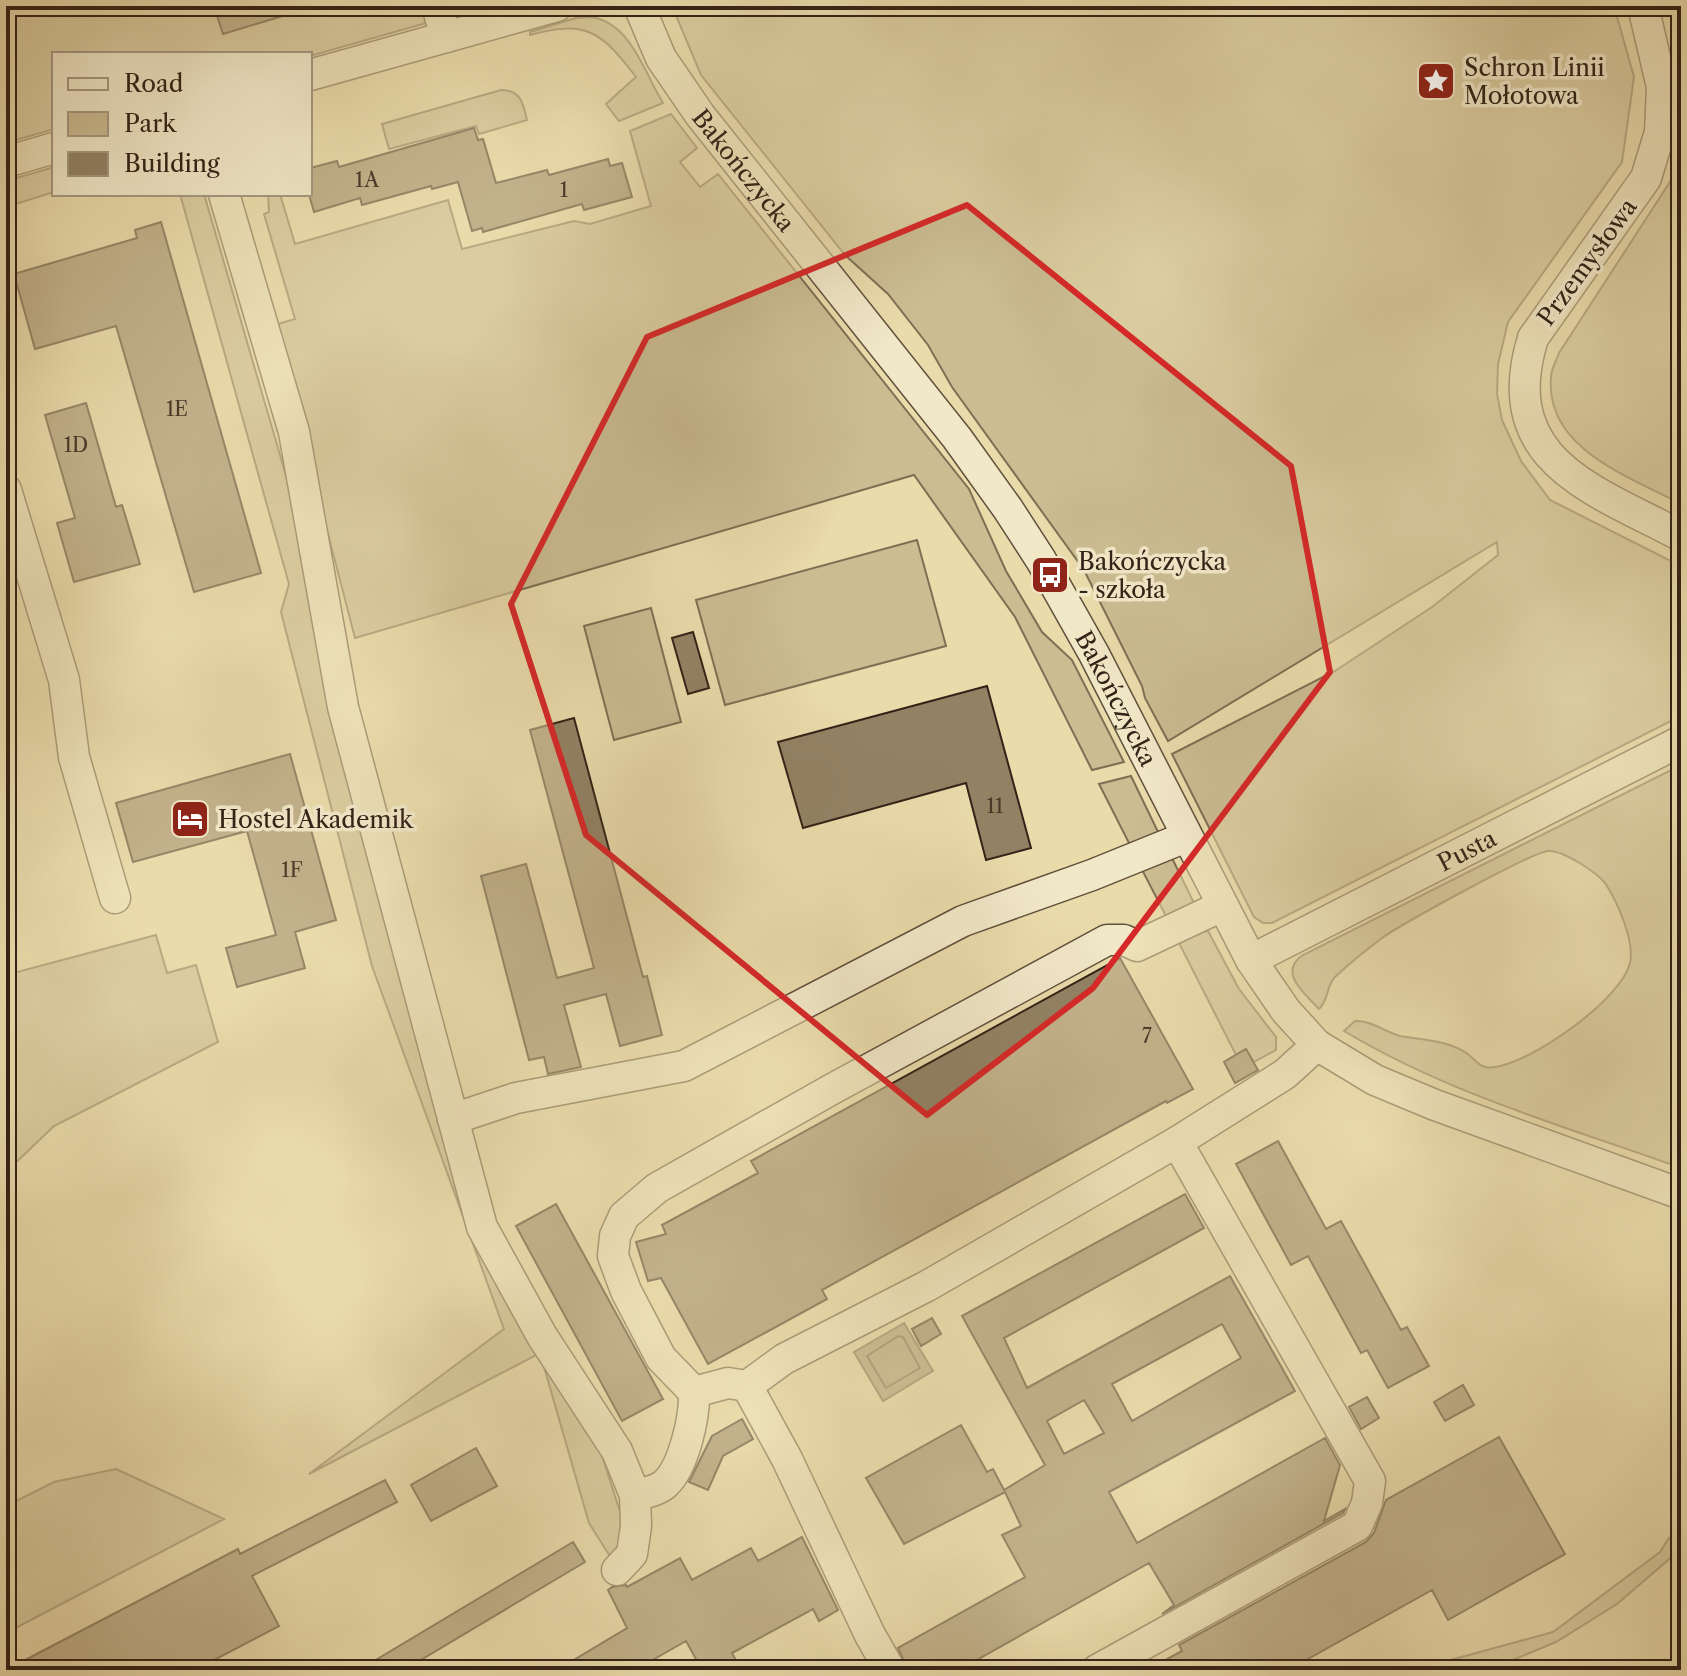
<svg xmlns="http://www.w3.org/2000/svg" width="1687" height="1676" viewBox="0 0 1687 1676" font-family="'Libre Caslon Text',serif">
<style>
.green{fill:#cbbc92;stroke:#7f6f54;stroke-width:2}
.water{fill:#ac9c79;stroke:#7c6b52;stroke-width:2}
.lines{fill:none;stroke-linecap:round;stroke-linejoin:round}
.shore{stroke:#705f48;stroke-width:2}
.building{fill:#928264;stroke:#332217;stroke-width:2;fill-rule:evenodd}
.minor-casing{stroke:#61503c;stroke-width:33}
.minor{stroke:#f1e8c8;stroke-width:30}
.marked{fill:none;stroke:#d62828;stroke-width:6;stroke-linejoin:round}
.labels{text-anchor:middle;dominant-baseline:central;stroke-width:7;stroke-linejoin:round;paint-order:stroke}
.number-label{font-size:20px;fill:#4b3a2a}
.poi-label{font-size:24px;fill:#332217;stroke:#f1e8c8;text-anchor:start}
.street-label{font-size:24px;fill:#332217;stroke:#f1e8c8}
</style>
<rect width="100%" height="100%" fill="#eadbab"/>
<filter id="stains"><feTurbulence type="fractalNoise" baseFrequency=".0025" numOctaves="4"/><feColorMatrix values="0 0 0 0 .2 0 0 0 0 .09 0 0 0 0 .02 0 0 0 .5 -.17"/></filter>
<radialGradient id="worn" r=".72"><stop offset=".6" stop-color="#630" stop-opacity="0"/><stop offset="1" stop-color="#630" stop-opacity=".3"/></radialGradient>
<path class="green" d="M6 6H486L310 56 54 54V129L6 143Z
M672 6H1614L1634 77 1622 162 1508 322 1498 364 1497 394 1502 420 1521 461 1550 500 1681 566V716L1272 923H1263L1254 917 1172 754 1335 671 1432 607 1498 555 1497 542 1168 741 1145 698 1142 686 1084 570 952 387 928 345 888 294 845 255 701 75Z
M591 17C631 23 644 72 663 103L619 121 606 104 636 77C602 33 588 19 530 35V32L576 18Z
M501 90C521 90 523 103 527 120L479 134 476 126 389 149 382 124Z
M671 114 697 148 680 162 700 187 718 174 969 489 1006 571 1042 632 1072 660 1124 762 1092 770 1015 617 914 475 355 638 274 325 295 319 264 214 269 212 268 194H280L295 244 448 200 462 249 574 221 590 224 651 206 630 131Z
M1681 165V345L1675 376 1681 388V504C1630 477 1545 449 1551 377 1551 370 1556 361 1559 353Z
M54 167V192L6 207V181Z
M180 194H204L303 534 469 1225 595 1434 622 1518 624 1546 611 1558 589 1523 540 1353 309 1474 504 1329 372 966 281 612 289 584Z
M917 540 946 646 725 705 696 600Z
M651 608 681 722 614 740 584 626Z
M1681 765V1168C1567 1127 1449 1094 1344 1031L1355 1021C1371 1020 1385 1032 1400 1036 1422 1040 1445 1040 1465 1052 1476 1059 1479 1070 1495 1067 1532 1062 1621 1000 1630 963 1635 941 1617 901 1605 883 1596 872 1563 850 1548 851 1532 852 1400 925 1382 938 1366 950 1349 964 1335 977 1326 986 1329 1000 1319 1009 1305 994 1277 972 1303 955Z
M1131 776 1160 836 1132 849 1099 784Z
M1171 856 1193 901 1189 907 1167 918 1139 864Z
M1208 931 1239 989 1276 1037V1050L1254 1062 1246 1050 1236 1055 1178 941 1199 932Z
M156 935 167 973 196 965 218 1042 54 1126 6 1172V975Z
M116 1469 224 1519 6 1633V1506L54 1482Z
M1669 1538 1681 1542V1549L1617 1604 1556 1642 1489 1670H1414L1553 1632 1660 1552Z"/>
<path class="water" d="M904 1323 933 1371 883 1401 854 1352Z"/>
<g class="lines">
<path class="shore" d="M898 1336 903 1337 920 1368 886 1388 867 1356Z"/>
</g>
<path class="building" d="M214 6H298L299 11 223 34Z
M474 128 478 140 483 139 496 183 547 170 549 175 608 159 610 166 622 163 632 197 584 210 582 204 483 232 482 228 472 231 458 182 432 189 431 186 362 205 360 198 314 212 310 198V168L337 161 339 167Z
M161 222 261 573 194 592 116 326 35 349 14 274 137 238 135 230Z
M86 403 116 507 122 505 140 564 74 582 57 523 75 518 45 415Z
M693 632 709 688 688 694 672 638Z
M987 686 1031 848 986 860 966 783 803 828 778 742Z
M574 718 643 977 647 976 662 1035 620 1046 606 994 564 1005 581 1067 548 1074 544 1057 529 1060 481 876 526 864 557 978 594 968 530 730Z
M290 754 336 920 295 932 305 968 237 987 226 948 276 935 247 831 133 862 116 803Z
M1120 958 1193 1089 1167 1103 1166 1101 822 1290 827 1299 708 1364 661 1278 648 1281 636 1242 666 1234 662 1225 758 1173 751 1161Z
M1246 1049 1258 1070 1235 1083 1224 1062Z
M1278 1141 1326 1229 1341 1221 1401 1330 1407 1327 1429 1366 1388 1388 1367 1350 1361 1353 1308 1256 1291 1265 1236 1164Z
M1185 1194 1204 1228 1004 1338 1027 1388 1230 1276 1295 1391 1109 1492 1137 1543 1325 1438 1340 1465 1324 1521 1345 1509 1343 1513 1162 1614 1174 1605 1149 1563 959 1670H908L898 1648 1025 1577 1002 1535 1021 1526 1005 1492 904 1544 866 1478 961 1425 987 1472 993 1469 1004 1490 1045 1465 962 1316ZM1222 1324 1241 1358 1132 1421 1112 1384ZM1084 1400 1104 1433 1064 1454 1047 1421Z
M556 1204 663 1399 622 1421 516 1226Z
M932 1318 941 1334 921 1346 912 1329Z
M1463 1385 1474 1405 1445 1421 1434 1402Z
M1367 1397 1379 1418 1361 1429 1349 1407Z
M742 1419 753 1439 723 1456 708 1490 689 1482 712 1436Z
M1499 1437 1565 1554 1448 1620 1432 1590 1288 1670H1147L1182 1651 1179 1645 1366 1542 1374 1533 1386 1500Z
M476 1448 497 1486 431 1521 411 1485Z
M385 1480 397 1502 252 1576 279 1626 195 1670H6L238 1549 240 1554Z
M802 1537 838 1610 819 1621 813 1609 732 1653 741 1670H702L686 1641 635 1670H557L627 1628 608 1590 612 1587 626 1585 627 1587 680 1558 692 1580 751 1548 758 1561Z
M573 1542 585 1562 404 1670H359Z"/>
<g class="lines">
<defs>
<g id="minor">
<path d="M437 6 446 37"/>
<path id="s1" d="M639 6 661 58 700 115 957 438 1008 509 1041 560 1094 654 1251 960 1286 1011 1317 1045 1375 1080 1435 1105 1681 1194"/>
<path d="M1643 6 1662 87 1660 132 1646 178 1533 338C1495 461 1593 489 1681 536"/>
<path d="M310 75 557 6"/>
<path d="M6 162 54 148"/>
<path d="M224 194 294 432 343 707 482 1227 542 1336 617 1451 635 1495 636 1526 632 1554 617 1570"/>
<path d="M6 490 64 680 74 757 115 898"/>
<path id="s2" d="M1251 960 1681 741"/>
<path d="M453 1119 516 1098 684 1066 963 921 1092 875 1186 837"/>
<path d="M747 1386 787 1459 870 1635 890 1670"/>
<path d="M694 1392 661 1358 626 1291 613 1256 615 1236 624 1216 657 1188 834 1088 1107 940H1124L1137 946 1222 906"/>
<path d="M635 1495C645 1493 657 1491 665 1484 684 1467 695 1416 694 1392L728 1383 747 1386 784 1359 927 1286 1177 1142 1285 1074 1317 1045"/>
<path d="M1097 1670 1357 1526 1367 1503 1370 1481 1177 1142"/>
</g>
</defs>
<use href="#minor" class="minor-casing"/>
<use href="#minor" class="minor"/>
</g>
<path d="M0 0H1687V1676H0ZM967 205 1291 466 1330 672 1093 988 927 1115 586 835 511 604 647 337Z" fill="#eadbab" fill-opacity=".55" fill-rule="evenodd"/>
<path class="marked" d="M967 205 1291 466 1330 672 1093 988 927 1115 586 835 511 604 647 337Z"/>
<defs>
<symbol id="sight-square" viewBox="-11 -11 22 22"><rect x="-9" y="-9" width="18" height="18" rx="4" fill="#8f2418" stroke="#f1e8c8"/><path d="M0-6L1.8-2.2L6-1.7L2.9 1.2L3.7 5.4L0 3.3L-3.7 5.4L-2.9 1.2L-6-1.7L-1.8-2.2Z" fill="#fff"/></symbol>
<symbol id="bus-square" viewBox="-11 -11 22 22"><rect x="-9" y="-9" width="18" height="18" rx="4" fill="#8f2418" stroke="#f1e8c8"/><path d="M-5-6H5V4H4V6H2V4H-2V6H-4V4H-5ZM-3.5-4V0h7V-4ZM-3.5 1.2v1.5H-2V1.2ZM2 1.2v1.5H3.5V1.2Z" fill="#fff"/></symbol>
<symbol id="hotel-square" viewBox="-11 -11 22 22"><rect x="-9" y="-9" width="18" height="18" rx="4" fill="#8f2418" stroke="#f1e8c8"/><path d="M-6-4.5h1.5V1H6V5H4.5V3h-9V5H-6ZM-4 0a1.8 1.8 0 1 1 3.6 0ZM.5 0V-2.5h3Q6-2.5 6 0Z" fill="#fff"/></symbol>
</defs>
<g fill-rule="evenodd">
<use href="#sight-square" x="1414" y="59" width="44" height="44"/>
<use href="#bus-square" x="1028" y="553" width="44" height="44"/>
<use href="#hotel-square" x="168" y="797" width="44" height="44"/>
</g>
<g class="labels">
<g class="number-label">
<text x="367" y="180">1A</text>
<text x="564" y="190">1</text>
<text x="177" y="409">1E</text>
<text x="76" y="445">1D</text>
<text x="995" y="806">11</text>
<text x="292" y="870">1F</text>
<text x="1147" y="1036">7</text>
</g>
<g class="poi-label">
<text x="1464" y="67">Schron Linii<tspan x="1464" dy="28">Mołotowa</tspan></text>
<text x="1078" y="561">Bakończycka<tspan x="1078" dy="28">- szkoła</tspan></text>
<text x="218" y="819">Hostel Akademik</text>
</g>
<g class="street-label">
<text stroke="none"><textPath href="#s1" startOffset="196">Bakończycka</textPath></text>
<text transform="translate(1587 262) rotate(-54)">Przemysłowa</text>
<text stroke="none"><textPath href="#s1" startOffset="844">Bakończycka</textPath></text>
<text stroke="none"><textPath href="#s2" startOffset="242">Pusta</textPath></text>
</g>
</g>
<rect width="1687" height="1676" fill="none" stroke="#eadbab" stroke-width="32"/>
<rect x="8" y="8" width="1671" height="1660" fill="none" stroke="#332217" stroke-width="4"/>
<rect x="16" y="16" width="1655" height="1644" fill="none" stroke="#332217" stroke-width="2"/>
<rect x="52" y="52" width="260" height="144" fill="#f1e8c8" stroke="#a59981" stroke-width="2"/>
<rect x="68" y="78" width="40" height="12" fill="#f1e8c8" stroke="#a59981" stroke-width="2"/>
<text x="124" y="92" font-size="24" fill="#332217">Road</text>
<rect x="68" y="112" width="40" height="24" fill="#cbbc92" stroke="#a59981" stroke-width="2"/>
<text x="124" y="132" font-size="24" fill="#332217">Park</text>
<rect x="68" y="152" width="40" height="24" fill="#928264" stroke="#a59981" stroke-width="2"/>
<text x="124" y="172" font-size="24" fill="#332217">Building</text>
<rect width="100%" height="100%" filter="url(#stains)"/>
<rect width="100%" height="100%" fill="url(#worn)"/>
</svg>
